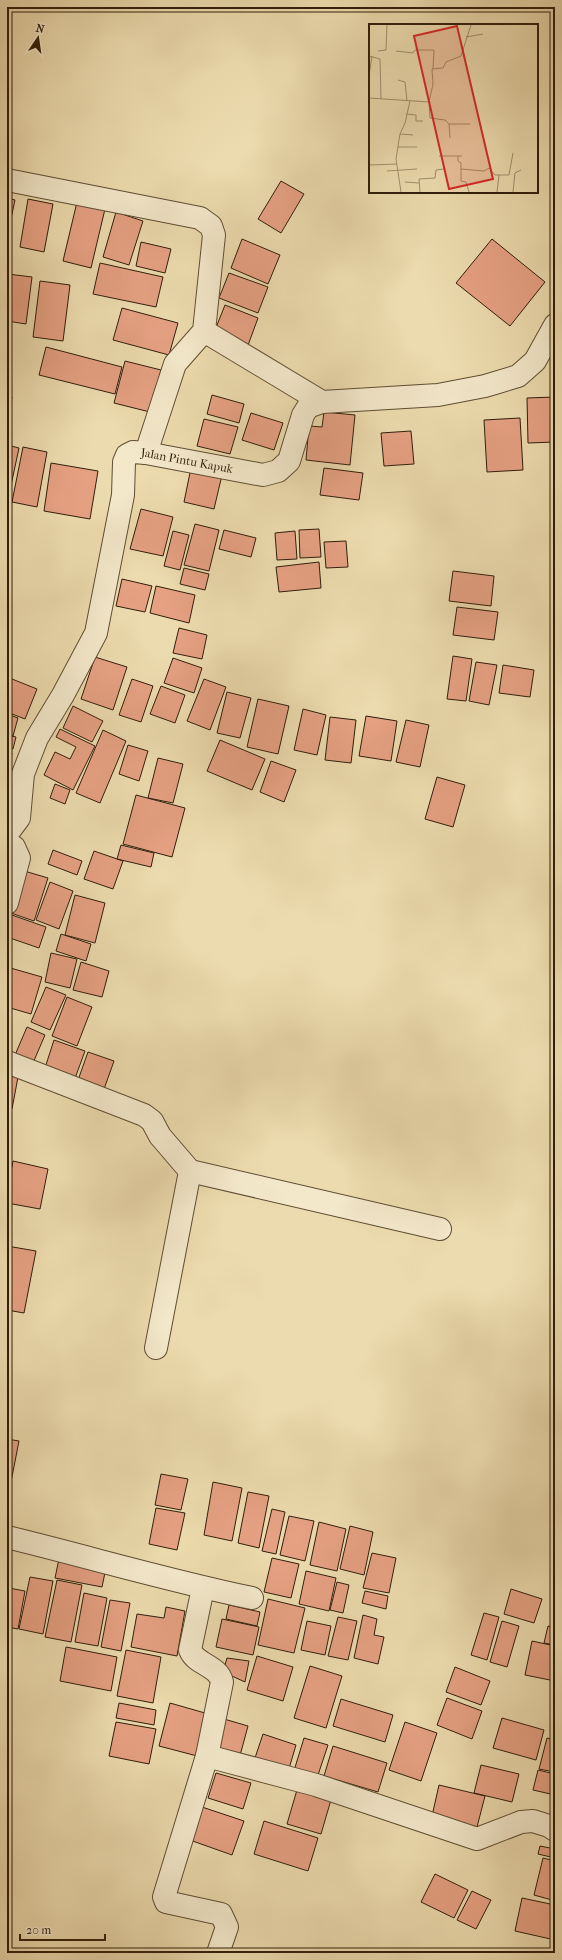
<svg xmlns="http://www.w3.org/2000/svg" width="562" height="1960" viewBox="0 0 562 1960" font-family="'IM FELL French Canon',serif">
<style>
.building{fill:#e6a183;stroke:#301e0a}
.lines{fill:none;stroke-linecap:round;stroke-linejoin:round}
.minor-casing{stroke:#5f4d33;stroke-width:24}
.minor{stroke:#f3e8ca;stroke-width:22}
.labels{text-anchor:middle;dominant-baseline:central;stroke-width:4;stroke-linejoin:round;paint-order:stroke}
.street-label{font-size:12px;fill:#301e0a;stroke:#f3e8ca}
.inset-road{fill:none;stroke:#a18f6c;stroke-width:1}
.view{fill:#d62828;fill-opacity:0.15;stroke:#d62828;stroke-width:2}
.inset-edge{fill:none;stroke:#301e0a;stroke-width:2}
</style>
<rect width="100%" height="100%" fill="#ecdbae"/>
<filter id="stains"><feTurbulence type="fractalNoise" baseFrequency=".005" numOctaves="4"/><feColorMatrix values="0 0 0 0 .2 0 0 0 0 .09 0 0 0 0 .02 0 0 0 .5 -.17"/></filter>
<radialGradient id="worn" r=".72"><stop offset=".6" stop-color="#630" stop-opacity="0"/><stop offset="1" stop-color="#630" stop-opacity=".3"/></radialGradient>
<path class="building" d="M281 181 304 194 281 233 258 219Z
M7 198 15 200 7 237Z
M28 199 53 204 44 252 20 247Z
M77 202 105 209 91 268 63 261Z
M116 212 143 221 129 265 103 257Z
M242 239 280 255 268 284 231 268Z
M492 239 545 282 510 326 456 283Z
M141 242 171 249 165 273 136 266Z
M100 263 163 277 156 307 93 294Z
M229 273 268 287 258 313 219 298Z
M8 274 32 277 26 324 7 321Z
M40 281 70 285 63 341 33 337Z
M225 305 258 318 247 348 213 335Z
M122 308 178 323 169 355 113 340Z
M46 347 122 367 115 394 39 375Z
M125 361 161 370 150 412 114 403Z
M212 395 244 404 239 423 207 414Z
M7 396 12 397 7 421Z
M555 397V442L528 443 527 398Z
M324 412 355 415 350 465 306 460 309 426 322 427Z
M251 413 283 423 274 450 242 440Z
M520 418 523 470 487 472 484 420Z
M204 419 238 427 230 454 197 446Z
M411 431 414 464 384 466 381 433Z
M7 445 19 448 7 504Z
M23 447 47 452 37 507 12 502Z
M51 463 98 471 90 519 44 511Z
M191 468 222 475 214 509 184 502Z
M324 468 363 473 359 500 320 495Z
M141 509 173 517 163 556 130 549Z
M195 524 219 530 209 571 184 565Z
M319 529 321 557 300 558 299 530Z
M224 530 256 538 251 557 219 549Z
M173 531 189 535 180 570 164 566Z
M295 531 297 559 277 560 275 533Z
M346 541 348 567 326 568 324 542Z
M319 562 321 588 279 592 276 567Z
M184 568 209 574 205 590 180 584Z
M453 571 494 576 491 606 449 601Z
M122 579 152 586 145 612 116 606Z
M156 586 195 595 189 623 150 613Z
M457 607 498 612 494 640 453 635Z
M179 628 207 635 202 659 173 653Z
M453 656 472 659 466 701 447 699Z
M95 657 127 667 113 710 81 699Z
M173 658 202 668 194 693 164 683Z
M476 662 497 665 489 705 469 701Z
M503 665 534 670 530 697 499 693Z
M7 677 37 689 25 719 7 712Z
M132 679 153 686 141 722 119 715Z
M204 679 226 687 210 730 187 721Z
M161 686 185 695 175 723 150 714Z
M227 692 251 698 240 738 217 733Z
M258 699 289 706 278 754 247 747Z
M73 706 103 721 92 742 63 728Z
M303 709 326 715 317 755 294 750Z
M7 714 18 718 13 736 7 734Z
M366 716 397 721 391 761 359 756Z
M330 717 356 720 351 763 325 760Z
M406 720 429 725 420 767 396 762Z
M60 729 95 746 73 790 44 775 55 752 70 759 76 747 56 737Z
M103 730 126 741 100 803 76 793Z
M7 735 16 737 13 749 7 748Z
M220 740 265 759 252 790 207 771Z
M128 745 148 751 139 781 119 774Z
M7 751 12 753 7 771Z
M158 758 183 764 173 803 148 798Z
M271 761 296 770 284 802 260 792Z
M437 777 465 785 453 827 425 819Z
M55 784 70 790 65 804 50 798Z
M136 795 185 808 172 857 123 844Z
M121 845 154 853 151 867 117 859Z
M53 850 82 861 77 875 48 864Z
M94 851 123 861 113 889 84 879Z
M21 870 48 878 34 921 8 912Z
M50 882 73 891 59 929 36 920Z
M75 895 105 903 95 943 65 935Z
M9 914 46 927 39 948 7 937Z
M61 934 91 944 86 961 56 951Z
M51 953 77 959 70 988 45 982Z
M81 962 109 971 102 997 73 990Z
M7 967 42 977 31 1014 7 1007Z
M46 987 66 995 50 1030 31 1022Z
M67 997 92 1007 77 1046 52 1036Z
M27 1027 45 1035 30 1070 12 1062Z
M54 1040 85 1051 74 1081 44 1071Z
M88 1052 114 1061 103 1092 77 1083Z
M7 1075 18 1077 12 1109 7 1108Z
M13 1161 48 1169 40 1209 7 1203V1192Z
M7 1246 36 1251 24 1313 7 1310Z
M7 1439 19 1441 10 1487H7Z
M161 1474 188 1479 181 1510 155 1505Z
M213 1482 242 1488 232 1541 204 1535Z
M248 1492 269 1496 259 1548 238 1543Z
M156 1508 185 1513 177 1550 149 1544Z
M272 1509 285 1512 276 1554 262 1551Z
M289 1516 314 1521 305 1561 280 1555Z
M319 1522 346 1529 337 1571 310 1565Z
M350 1526 373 1532 364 1575 340 1569Z
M372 1553 396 1558 389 1593 363 1588Z
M60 1554 107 1563 102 1587 55 1578Z
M272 1558 299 1564 291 1598 264 1592Z
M306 1571 336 1578 329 1611 299 1604Z
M30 1577 53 1581 43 1634 19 1629Z
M57 1580 82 1585 71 1642 45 1637Z
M337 1582 349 1585 343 1613 330 1610Z
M9 1588 25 1591 18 1629 7 1627V1599Z
M511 1589 542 1599 534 1623 504 1614Z
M365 1591 388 1596 386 1609 362 1603Z
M84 1593 107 1598 98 1646 75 1642Z
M268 1599 305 1608 294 1653 258 1645Z
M110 1600 130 1603 121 1651 101 1647Z
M229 1605 260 1612 257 1626 226 1619Z
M166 1607 185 1611 177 1656 131 1647 137 1614 164 1618Z
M484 1613 499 1617 487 1660 471 1655Z
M363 1615 377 1619 374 1635 384 1637 378 1664 354 1658Z
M338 1617 357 1621 348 1660 328 1656Z
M222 1619 259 1627 253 1655 216 1647Z
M307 1621 331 1626 325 1655 301 1650Z
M502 1621 519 1626 507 1667 490 1662Z
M548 1626 555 1628V1645L544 1643Z
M532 1641 555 1646V1681L525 1675Z
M66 1647 117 1657 111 1691 60 1681Z
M126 1650 161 1657 153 1703 117 1696Z
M257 1656 293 1667 283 1701 247 1690Z
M227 1658 249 1661 245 1682 223 1672Z
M310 1666 342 1676 326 1728 294 1718Z
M455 1667 490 1681 481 1705 446 1692Z
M447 1698 482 1711 472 1739 437 1725Z
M341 1699 393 1715 385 1742 333 1726Z
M119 1703 156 1710 154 1725 116 1718Z
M170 1703 212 1715 201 1757 159 1746Z
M502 1718 544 1730 536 1760 493 1748Z
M224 1719 248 1726 238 1763 213 1757Z
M116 1722 156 1729 149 1764 109 1756Z
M405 1722 437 1733 421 1781 389 1770Z
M263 1734 296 1745 288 1772 254 1761Z
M304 1738 328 1745 316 1781 293 1774Z
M547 1738 555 1740V1772L539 1769Z
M333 1746 387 1763 378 1792 324 1776Z
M481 1765 519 1774 512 1802 474 1793Z
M538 1770 555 1774V1795L533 1790Z
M216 1773 251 1783 243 1809 208 1798Z
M299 1783 333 1793 321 1834 287 1824Z
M439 1785 485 1796 477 1827 432 1816Z
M199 1806 244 1821 232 1855 187 1839Z
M264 1821 318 1838 308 1871 254 1854Z
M540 1846 555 1849V1858L538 1854Z
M543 1858 555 1861V1890L552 1900 534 1895Z
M435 1874 468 1890 454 1918 421 1902Z
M472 1891 491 1900 476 1929 457 1920Z
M522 1898 555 1905V1940L515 1931Z"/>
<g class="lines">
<defs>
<g id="minor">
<path d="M7 180 200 218 211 226 214 235 204 331 175 364 146 453"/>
<path d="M204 331 322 402"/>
<path id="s1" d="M7 834 19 818 23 774 37 738 63 695 96 633 123 495 124 462 127 455 133 452 146 453 263 475 278 471 289 461 303 415 308 407 322 402 438 395 485 386 518 376 535 361 555 325"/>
<path d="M7 843 14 847 19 858 7 903"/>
<path d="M7 1062 144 1115 152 1121 160 1136 190 1171 156 1348"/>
<path d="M190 1171 440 1229"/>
<path d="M7 1537C89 1557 170 1581 252 1598"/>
<path d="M203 1588 190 1650C196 1665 218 1665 222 1682L207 1756 164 1897 166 1902 221 1914 227 1927 218 1953"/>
<path d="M207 1756 316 1785 477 1839 521 1822 533 1821 549 1826 555 1830"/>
</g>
</defs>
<use href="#minor" class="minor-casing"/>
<use href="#minor" class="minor"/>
</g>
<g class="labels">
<g class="street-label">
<text stroke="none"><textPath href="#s1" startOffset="466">Jalan Pintu Kapuk</textPath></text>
</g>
</g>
<g transform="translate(369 24)">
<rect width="169" height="169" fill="#ecdbae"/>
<path class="inset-road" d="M97 13 114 10M9 27 17 26 18 1M27 27 44 29 46 26H65L64 45M0 32 11 35 12 75M0 52 3 32M29 56 36 58 38 77M0 74 60 78 64 60 63 45 74 44 77 38 92 32 102 1M60 78 61 94 76 96 80 100 81 114M37 90 47 91V97H54M80 100H101M31 110 44 111M29 123H48M70 132H93M89 132V137L92 139V157L97 158 100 168M0 141 28 140M92 145 115 147 120 144 126 151H140L144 129M18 147 48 145M36 158 50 159M32 168 27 135 31 110 36 99 41 77M51 168 50 155 66 154 67 146 75 145M128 168 130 151M144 168 146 149 152 146"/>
<path class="view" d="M88 2 124 155 80 165 45 12Z"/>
<rect width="169" height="169" class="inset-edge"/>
</g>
<rect width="562" height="1960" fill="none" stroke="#ecdbae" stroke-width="24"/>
<rect x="8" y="8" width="546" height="1944" fill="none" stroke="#301e0a" stroke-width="2"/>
<rect x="12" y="12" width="538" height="1936" fill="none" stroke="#301e0a"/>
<g transform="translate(38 38) rotate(13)" stroke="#f3e8ca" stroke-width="3" paint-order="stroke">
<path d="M0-3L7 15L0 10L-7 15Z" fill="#301e0a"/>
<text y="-6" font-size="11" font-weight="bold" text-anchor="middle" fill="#301e0a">N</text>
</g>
<path d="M20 1934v6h85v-6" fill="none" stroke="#301e0a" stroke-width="2"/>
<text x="26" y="1934" font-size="12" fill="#301e0a" stroke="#f3e8ca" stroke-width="3" paint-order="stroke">20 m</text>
<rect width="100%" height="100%" filter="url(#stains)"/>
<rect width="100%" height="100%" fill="url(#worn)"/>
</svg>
